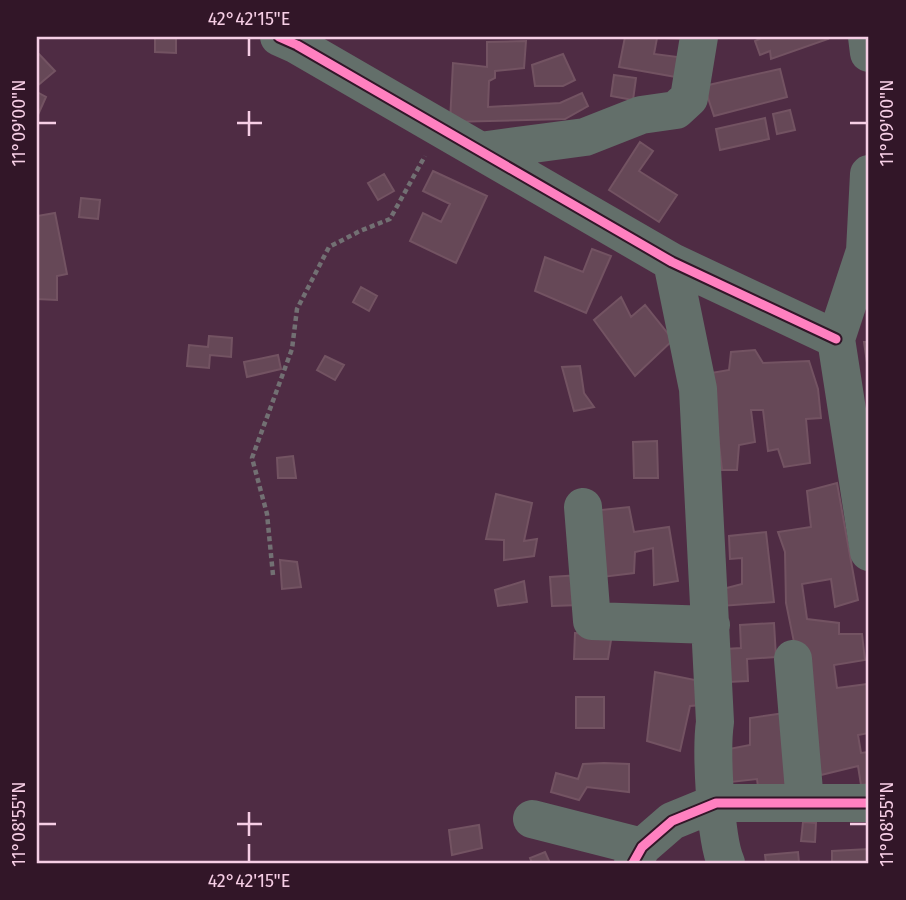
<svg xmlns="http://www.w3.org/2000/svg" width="906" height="900" viewBox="0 0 906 900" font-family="'Fira Sans',sans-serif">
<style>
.building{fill:#664857;stroke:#735362;stroke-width:2}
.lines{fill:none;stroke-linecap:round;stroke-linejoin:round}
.path{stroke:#727073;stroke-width:4.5;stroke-dasharray:5 3.5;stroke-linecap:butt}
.minor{stroke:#636f6a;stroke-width:38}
.cycleway-casing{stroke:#321628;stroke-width:13}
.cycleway{stroke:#ff80c0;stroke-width:9}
.ticks{fill:none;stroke:#f6cee5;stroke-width:2.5}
.neatline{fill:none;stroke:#f6cee5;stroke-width:2.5}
.ticks-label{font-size:18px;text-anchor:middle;fill:#f6cee5}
</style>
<rect width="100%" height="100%" fill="#4f2c44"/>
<path class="building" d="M155 37H176V53L155 52Z
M625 37H683V39L657 38 654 54 678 57 676 77 619 67Z
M827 37 828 39 771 59 770 51 760 55 755 41 764 37Z
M526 41 524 68 495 71V78L489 81 488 107 560 103 582 93 588 106 565 119 450 122 453 63 487 67V42Z
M37 52 55 71 37 86Z
M563 54 575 80 563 86H535L532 65Z
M780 69 787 97 714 116 704 86Z
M614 75 636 78 633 100 611 96Z
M37 92 46 97 37 117Z
M790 110 795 130 777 134 773 114Z
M765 118 769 139 720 150 716 129Z
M640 142 653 151 639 171 677 195 659 222 609 190Z
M433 171 487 196 456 263 410 241 423 213 441 222 450 204 423 191Z
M384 174 394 191 378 200 368 183Z
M81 198 100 200 98 219 79 217Z
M55 213 67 274 57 276V300L37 299V216Z
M592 249 611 256 586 313 535 291 545 257 583 272Z
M361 287 377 296 369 311 353 302Z
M621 297 631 317 645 305 673 340 635 376 594 320Z
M209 336 232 338 231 357 210 355 209 368 187 366 189 345 208 347Z
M864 342H869V377Z
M755 350 763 363 809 361 818 389 821 418 806 419 810 463 784 467 778 449 768 451 763 410H751L755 442 739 445 737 470H722L711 373 729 370 731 352Z
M278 355 281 369 247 377 244 362Z
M325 356 344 365 335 380 317 370Z
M580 366 584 393 594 407 574 411 562 367Z
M657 441 658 478H634L633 442Z
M293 456 296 478H278L277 458Z
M837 483 858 600 835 607 831 579 802 584 807 619 839 623V634H862L865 660 834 665 837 688 868 684 869 733 858 735 861 753 869 752V784L861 785 858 766 821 775 786 603 785 552 778 532 811 527 807 491Z
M496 494 532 503 524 541 537 539 534 556 504 560V540L486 539Z
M629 507 634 532 669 527 678 581 654 585 653 548 635 552 634 573 602 577 592 511Z
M766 532 774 602 721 606 719 590 742 584V558L730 559 729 536Z
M280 560 297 562 301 587 282 589Z
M580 575 581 605 552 606 550 577Z
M524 581 527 602 498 606 495 590Z
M774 623 776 657 747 659 748 681 728 682 726 649 741 648 740 625Z
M575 633 612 634 608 659H574Z
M655 672 700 681 702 705 690 706 680 751 647 741Z
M576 697H604V728H576Z
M785 713 789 790 759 795 757 779 731 782 729 749 750 745V718Z
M604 763 629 764V792L587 787 579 800 551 792 556 773 578 779 583 764Z
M803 822 816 823 815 842 801 841Z
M479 825 482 848 452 855 449 830Z
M869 849V863H832V851Z
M545 852 550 863H532L530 858Z
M798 852 799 863H766L765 855Z"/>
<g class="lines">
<path class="path" d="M273 575 267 514 252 458 292 349 297 309 329 247 360 231 390 219 425 156"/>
<path class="minor" d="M279 37 297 45 672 262 836 339
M867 37 869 53
M480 151 585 137 641 115 676 110 689 98 699 37
M869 174 865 251 836 339 869 552
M672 262 698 389 715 722C711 749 715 838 726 863
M583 507 592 621 711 625
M793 659 805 803
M532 819 642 847
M633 863 642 847 672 821 716 803H869"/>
<defs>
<path id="cycleway" d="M279 37 297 45 672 262 836 339
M633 863 642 847 672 821 716 803H869"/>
</defs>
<use href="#cycleway" class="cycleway-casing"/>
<use href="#cycleway" class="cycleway"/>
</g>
<path class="ticks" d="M249 38V56M249 111V136M38 123H56M237 123H262M850 123H867M249 812V836M38 824H56M237 824H262M850 824H867M249 844V862"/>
<rect width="906" height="900" fill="none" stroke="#321628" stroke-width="77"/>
<rect x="38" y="38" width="829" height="824" class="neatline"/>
<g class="ticks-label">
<text x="249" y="25">42°42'15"E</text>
<text transform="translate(19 123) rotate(-90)" y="6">11°09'00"N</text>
<text transform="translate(887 123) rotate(-90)" y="6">11°09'00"N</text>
<text transform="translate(19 824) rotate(-90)" y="6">11°08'55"N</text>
<text transform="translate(887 824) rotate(-90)" y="6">11°08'55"N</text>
<text x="249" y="887">42°42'15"E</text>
</g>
</svg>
